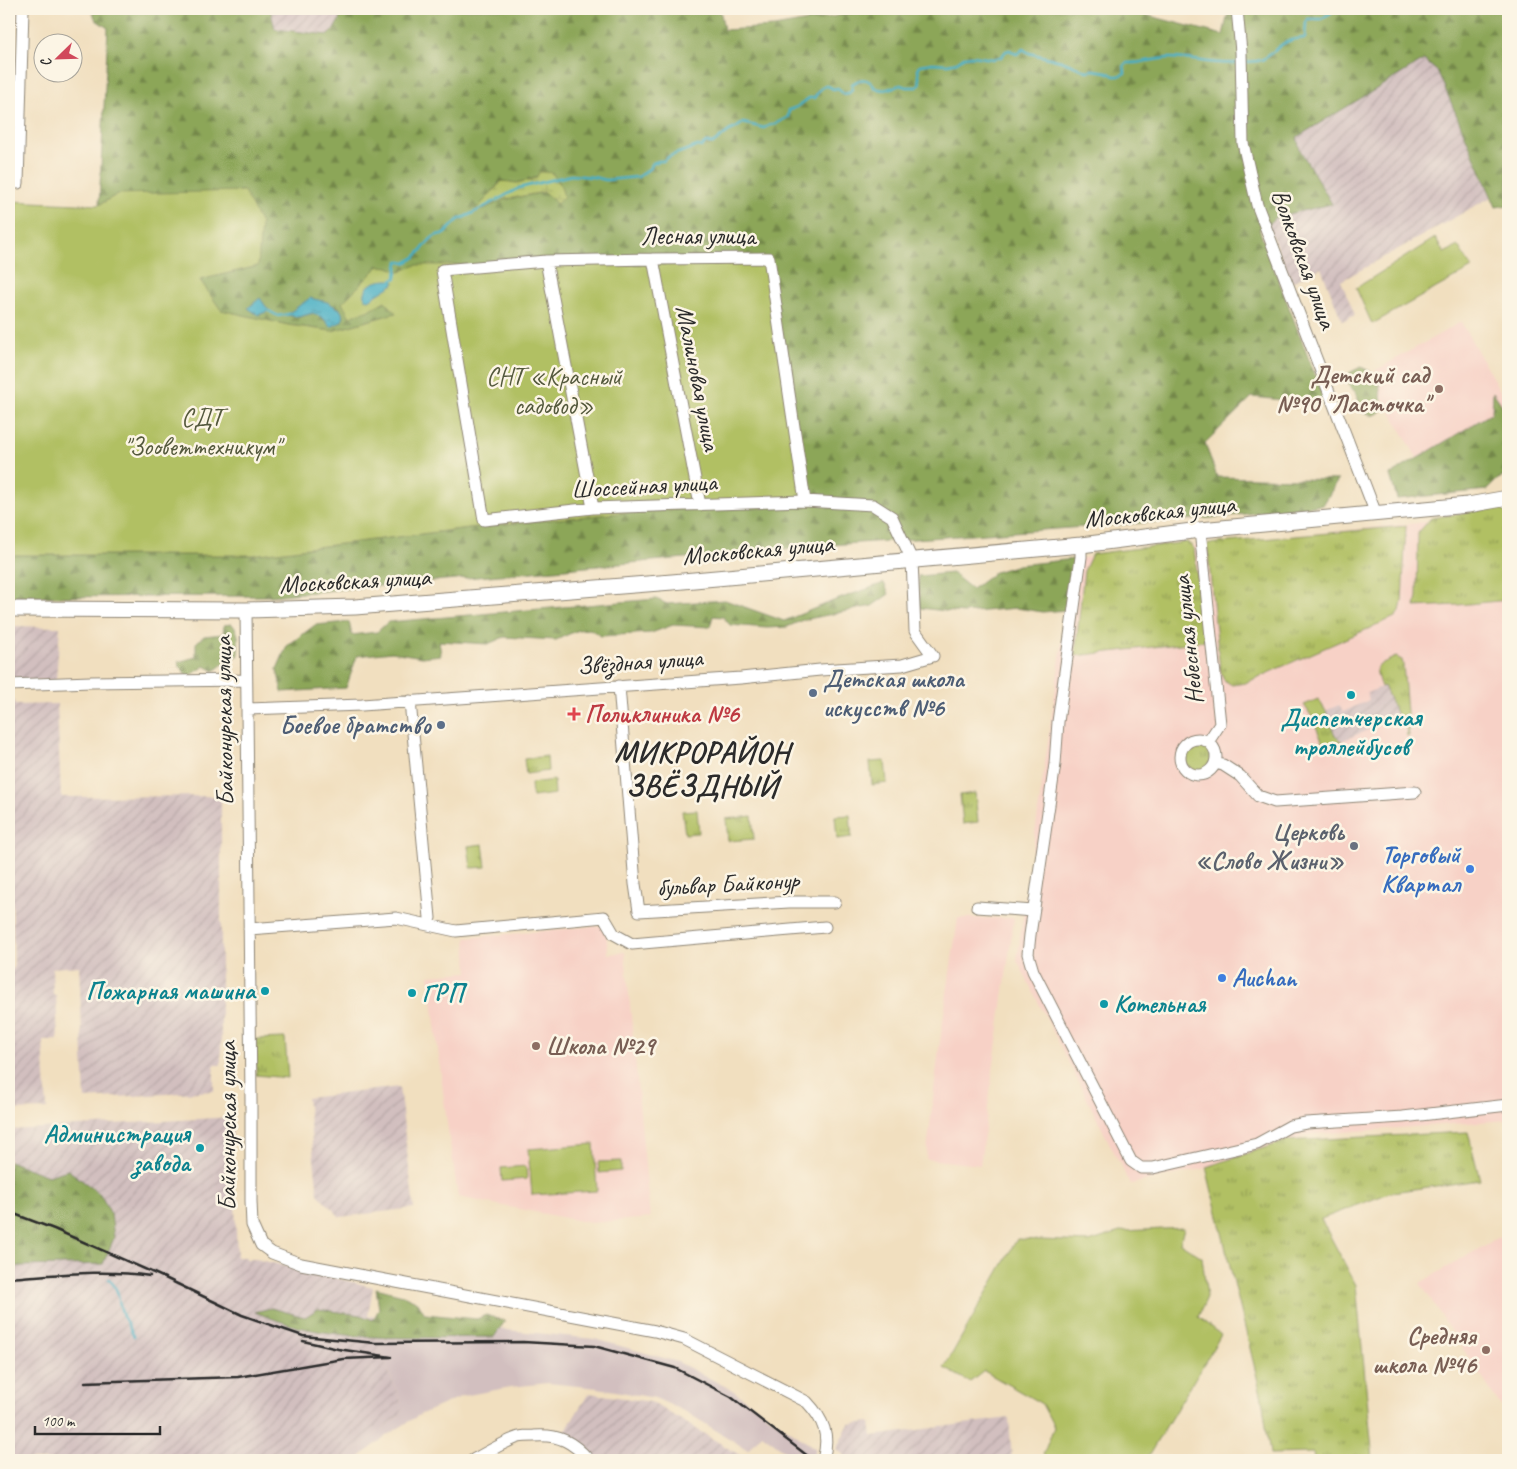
<svg xmlns="http://www.w3.org/2000/svg" width="1517" height="1469" viewBox="0 0 1517 1469" font-family="Caveat,sans-serif">
<style>
.built{fill:#f7d1c6}
.industrial{fill:url(#industrial-furrows)}
.railway{fill:#d2bfbf}
.grass{fill:url(#grass-tufts);stroke:#6e7647}
.forest{fill:url(#forest-firs);stroke:#5c6842;fill-rule:evenodd}
.wetland{fill:url(#wetland-marsh);stroke:#6e7647}
.garden{fill:#b1c063;stroke:#6e7647}
.water{fill:url(#water-ripples);stroke:#386c78}
.lines{fill:none;stroke-linecap:round;stroke-linejoin:round}
.stream{stroke:#45aec4;stroke-width:2.5}
.minor-casing{stroke:#8e8575;stroke-width:13}
.major-casing{stroke:#8e8575;stroke-width:17}
.minor{stroke:#fff;stroke-width:11}
.major{stroke:#fff;stroke-width:15}
.rail{stroke:#2b2b2b;stroke-width:2.5}
.education-dot{fill:#8d6e63;stroke:#fcf5e5;stroke-width:2}
.service-dot{fill:#5c6f8a;stroke:#fcf5e5;stroke-width:2}
.culture-dot{fill:#0f9aa8;stroke:#fcf5e5;stroke-width:2}
.health-dot{fill:#e0444e;stroke:#fcf5e5;stroke-width:2}
.worship-dot{fill:#6b7280;stroke:#fcf5e5;stroke-width:2}
.shop-dot{fill:#3f7fe0;stroke:#fcf5e5;stroke-width:2}
.labels{text-anchor:middle;dominant-baseline:central;stroke-width:5;stroke-linejoin:round;paint-order:stroke}
.street-label{font-size:25px;fill:#2b2b2b;stroke:#fcf5e5}
.education-label{font-size:25px;font-weight:bold;fill:#785e54;stroke:#fcf5e5;text-anchor:end}
.park-label{font-size:25px;fill:#53583c;stroke:#fcf5e5}
.service-label{font-size:25px;font-weight:bold;fill:#4e5e75;stroke:#fcf5e5;text-anchor:start}
.health-label{font-size:25px;font-weight:bold;fill:#be3a42;stroke:#fcf5e5;text-anchor:start}
.culture-label{font-size:25px;font-weight:bold;fill:#0d838f;stroke:#fcf5e5;text-anchor:end}
.worship-label{font-size:25px;font-weight:bold;fill:#5b616d;stroke:#fcf5e5;text-anchor:end}
.shop-label{font-size:25px;font-weight:bold;fill:#366cbe;stroke:#fcf5e5;text-anchor:end}
.district-label{font-size:30px;font-weight:bold;letter-spacing:1px;fill:#2b2b2b;stroke:#fcf5e5}
</style>
<defs>
<pattern id="industrial-furrows" width="10" height="10" patternUnits="userSpaceOnUse" patternTransform="scale(1.25)"><rect width="10" height="10" fill="#d2bfbf"/><path d="M-1 1l2-2M0 10L10 0M9 11l2-2" fill="none" stroke="#b4a4a4"/></pattern>
<pattern id="grass-tufts" width="24" height="20" patternUnits="userSpaceOnUse" patternTransform="scale(1.25)"><rect width="24" height="20" fill="#b1c063"/><path d="M3 7l-1-3M5 7V3M7 7l1-3M15 17l-1-3M17 17v-4M19 17l1-3" fill="none" stroke="#909c52"/></pattern>
<pattern id="forest-firs" width="22" height="20" patternUnits="userSpaceOnUse" patternTransform="scale(1.25)"><rect width="22" height="20" fill="#8ca659"/><path d="M5 1l3.5 6h-7zM16 11l3.5 6h-7z" fill="#73874a"/></pattern>
<pattern id="wetland-marsh" width="20" height="14" patternUnits="userSpaceOnUse" patternTransform="scale(1.25)"><rect width="20" height="14" fill="#b1c063"/><path d="M1 5h8M5 5V1M11 12h8M15 12V8" fill="none" stroke="#909c52"/></pattern>
<pattern id="water-ripples" width="26" height="14" patternUnits="userSpaceOnUse" patternTransform="scale(1.25)"><rect width="26" height="14" fill="#45aec4"/><path d="M2 4q2-2 4 0t4 0M15 11q2-2 4 0t4 0" fill="none" stroke="#3a8e9f"/></pattern>
</defs>
<rect width="100%" height="100%" fill="#fcf5e5"/>
<filter id="ink" filterUnits="userSpaceOnUse"><feTurbulence type="fractalNoise" baseFrequency=".02" numOctaves="2"/><feDisplacementMap in="SourceGraphic" scale="10" xChannelSelector="R" yChannelSelector="G"/><feConvolveMatrix kernelMatrix="1 2 1 2 8 2 1 2 1" color-interpolation-filters="sRGB"/></filter>
<filter id="wash" filterUnits="userSpaceOnUse"><feTurbulence type="fractalNoise" baseFrequency=".0096" numOctaves="4" result="noise"/><feDisplacementMap in="SourceGraphic" scale="20" xChannelSelector="R" yChannelSelector="G"/><feGaussianBlur stdDeviation="1.12" result="paint"/><feColorMatrix in="noise" values="0 0 0 0 0 0 0 0 0 0 0 0 0 0 0 0 0 1.4 0 .05"/><feComposite in="paint" operator="in"/></filter>
<g filter="url(#wash)">
<rect width="100%" height="100%" fill="#f1dfbf"/>
<path class="built" d="M9 9H17L10 134H9Z
M1461 322 1508 405V423L1424 470 1369 374Z
M1508 509V1120L1304 1135 1266 1156 1130 1184 1017 960 1074 559 1426 522Z
M958 918H1014L980 1165 926 1159 939 1048Z
M606 925 608 954 625 952 650 1218 591 1223 458 1197 446 1116 429 975 468 972 466 938Z
M1508 1232V1417L1420 1283Z"/>
<path class="industrial" d="M270 9H337L340 19 334 29 328 35 275 29Z
M1424 60 1438 72 1491 197 1341 281 1355 315 1342 321 1321 268 1292 282 1268 226 1275 217 1300 150 1296 137Z
M9 626 60 627 56 680 9 681Z
M1384 686 1398 717 1325 748 1312 717 1339 705 1343 712 1369 700 1367 693Z
M9 699H14L15 705 57 704 61 797 221 796V1065H214V1091L85 1099 79 966 52 968 53 995H56L58 1040 43 1041 47 1109 9 1110V969H14L11 840H9Z
M399 1087 414 1208 340 1217 318 1194 307 1098Z
M232 1117 237 1257H246V1259H256L373 1287 368 1316 389 1372 401 1402 405 1405 400 1415 343 1460H9V1130Z
M589 1393 651 1402 748 1460H596L587 1451 564 1433Z
M1009 1418 1012 1460H850L836 1449 849 1424 870 1422 872 1436Z"/>
<path class="railway" d="M368 1316 595 1339 678 1362 732 1390 816 1449 812 1460H797L762 1434 748 1450 686 1412 655 1398 598 1388 548 1383 511 1387 463 1396 419 1415 386 1436 356 1460H343L400 1415 404 1405 401 1402 389 1372Z"/>
<path class="grass" d="M1508 506V600L1458 605 1415 607 1417 596 1418 533 1431 518Z
M1406 526 1402 602 1400 611 1395 617 1245 683 1232 685 1224 680 1220 669 1207 544Z
M1187 542 1194 548 1205 641 1075 656 1084 571 1092 554Z
M1396 657 1402 660 1403 664 1409 736H1407L1405 715 1398 717 1384 686 1381 687C1373 665 1376 666 1396 657Z
M1318 699 1326 711 1335 736 1342 741 1325 748 1312 717 1304 705Z
M1184 757a14 14 0 1 1 28 0a14 14 0 1 1-28 0Z
M547 756 548 771 526 774 524 759Z
M885 761 887 783 872 785 870 762Z
M975 793 978 822 963 824 960 795Z
M697 810 699 833 685 834 682 811Z
M850 815 852 837 837 839 835 816Z
M752 816 754 839 728 841 726 819Z
M483 844 486 867 471 868 468 846Z
M285 1038 288 1078 256 1075V1039Z
M1468 1132 1480 1180 1392 1192 1321 1219 1356 1285 1373 1460H1314L1313 1453 1270 1454 1262 1398 1206 1167 1285 1141Z"/>
<path class="forest" d="M91 9H270L275 29 328 35 334 29 340 19 337 9H720L724 30 774 27 876 9H1123L1223 35 1229 9H1508V205L1496 207 1438 72 1424 60 1297 137 1300 150 1332 204 1275 217 1268 226 1259 229 1326 404 1252 397 1205 443 1217 477 1338 480 1323 505 1211 518 816 546 270 596 9 597V555H252L485 526 641 511 807 505 416 265 400 272 389 267 379 266 342 303 369 310 386 301 396 313 332 331 288 325 220 310 200 280 258 266 118 194 99 205 108 28 96 20ZM552 173 560 184 545 192 503 200 474 213 501 181 517 183ZM340 309 331 326 323 318 313 313 299 317 286 315Z
M1361 367 1378 375 1383 409C1375 417 1373 416 1363 413L1356 393 1348 384 1349 373Z
M1493 392 1508 414V475L1498 479 1487 490 1397 499 1390 475 1492 413Z
M1074 559 1067 610 1043 612 1016 608 963 613 920 608 918 576 952 573 972 589 995 572 1018 565Z
M884 583 889 594 872 606 803 620 787 627 767 628 730 625 723 617 713 616 710 627 673 625 651 633 601 636 590 629 578 630 556 640 504 637 488 644 439 641 441 655 422 657 392 652 357 656 346 688 282 692 277 669 287 646 315 625 349 622 352 635 377 632 388 622 656 599 667 604 725 600 784 621 833 601Z
M232 624C241 634 238 643 238 656L228 660 214 671 205 666 188 677 180 667 178 662 196 657V643L204 636 223 634 224 625Z
M9 1161 48 1176 68 1170 100 1194 111 1214 114 1238 103 1264 20 1266 9 1268Z
M376 1288 403 1295 418 1302 425 1314 477 1319 486 1315 505 1321 494 1337C432 1337 359 1342 299 1327 284 1323 270 1318 255 1312L271 1308 305 1317 318 1309 360 1315 373 1320 379 1309Z"/>
<path class="wetland" d="M540 171 552 173 560 184 564 196 557 204 544 192 503 200 473 213 502 181 517 183 536 178Z"/>
<path class="garden" d="M244 191 261 224 258 266 200 280 221 310 288 325 332 331 396 313 385 301 369 310 350 317 342 303 379 266 389 267 400 272 416 265 767 264 807 505 641 511 485 526 252 555H9V201L99 205 118 194Z
M1435 238 1444 253 1458 246 1472 268 1372 324 1356 288Z
M554 780 555 794 532 797 531 783Z
M594 1144 597 1191 532 1195 528 1149Z
M621 1161V1171L599 1173 598 1162Z
M526 1166 527 1179 502 1181 501 1168Z
M1184 1228 1180 1243 1202 1257 1207 1297 1198 1317 1221 1335 1146 1460H1050L1043 1455 1054 1427 1042 1404 984 1371 970 1382 944 1368 1017 1239 1089 1242 1123 1231Z"/>
<path class="water" d="M386 280H392L395 282 394 284 369 300 365 299C363 285 374 281 386 280Z
M260 298 269 311 258 315 248 308Z
M310 298 327 302 340 309 344 317 341 322 331 327 323 318 313 313 299 317 286 315Z"/>
<g class="lines">
<path class="stream" d="M1245 62C1250 61 1256 62 1261 60 1267 58 1270 54 1275 50 1285 41 1291 39 1305 38L1306 22 1307 19H1321L1337 9
M389 282 396 278 398 261 405 263C409 261 413 259 416 256 425 249 430 233 444 234L458 220 473 213 519 188 571 175 593 177 606 180 638 177 650 168 653 163 659 161H663L670 156 698 146 701 147 706 143H714L729 131 736 128 743 123 764 128 770 125 775 124 788 117 789 110 797 107 809 98H814C819 91 824 81 833 89L838 88 843 94 849 93 852 89V84C862 77 869 78 875 88 887 92 889 88 900 85L907 87H917L920 84 918 69 920 65 932 63 948 64 957 62 964 57 972 56 993 59 1001 57 1006 51 1010 50 1016 54 1019 53 1023 49 1029 53 1061 61 1087 71 1093 70 1107 72 1114 76H1119L1125 73 1124 65 1127 63C1141 64 1156 58 1170 58 1192 58 1215 65 1237 63
M269 311 278 316 289 314
M109 1279C122 1293 117 1301 123 1316 127 1323 131 1330 134 1337"/>
</g>
</g>
<g filter="url(#ink)">
<g class="lines">
<defs>
<path id="minor" d="M1237 9 1241 52 1243 143 1257 205 1376 514
M9 183H18L23 9
M653 259 700 505
M546 261 593 508
M1200 530 1220 724 1208 742
M1081 545V557L1058 722 1055 764 1030 935 1028 954 1033 971 1131 1161 1141 1168H1153L1257 1144 1290 1126 1306 1123 1403 1117 1508 1105
M246 610 251 1101V1201L252 1225 261 1245 272 1253 301 1264 655 1331 684 1339 807 1402C824 1420 830 1435 823 1460
M9 685 91 682 246 680
M619 686 635 884 639 911 789 902H835
M410 701 430 918
M247 709 362 705 741 678 820 670 902 665 933 656 915 631 912 560 892 517 873 505 805 501 593 508 484 520 442 270 546 261 653 259 769 258 805 501
M1180 757a18 18 0 1 1 36 0a18 18 0 1 1-36 0Z
M1215 763 1223 765 1240 776 1258 796 1275 802 1415 792
M977 907 1033 911
M249 929 396 918 456 931 604 917 614 934 632 944 825 927
M473 1460C488 1452 503 1442 519 1437 523 1436 529 1436 534 1436 559 1434 573 1442 589 1460"/>
<path id="major" d="M9 609 246 610 355 607 672 582 1081 545 1200 530 1468 505 1508 498"/>
</defs>
<use href="#minor" class="minor-casing"/>
<use href="#major" class="major-casing"/>
<use href="#minor" class="minor"/>
<use href="#major" class="major"/>
<path class="rail" d="M9 1212 54 1229 165 1278 242 1315 303 1336 375 1343 523 1342 594 1346 675 1368 731 1397 813 1460
M9 1278C56 1275 103 1269 150 1276
M85 1382 238 1377 343 1359 391 1357 338 1349 303 1341"/>
</g>
</g>
<g class="education-dot">
<circle cx="1439" cy="389" r="5"/>
<circle cx="536" cy="1046" r="5"/>
<circle cx="1486" cy="1350" r="5"/>
</g>
<g class="service-dot">
<circle cx="813" cy="693" r="5"/>
<circle cx="441" cy="725" r="5"/>
</g>
<g class="culture-dot">
<circle cx="1351" cy="695" r="5"/>
<circle cx="265" cy="991" r="5"/>
<circle cx="412" cy="993" r="5"/>
<circle cx="1104" cy="1004" r="5"/>
<circle cx="200" cy="1148" r="5"/>
</g>
<path class="health-dot" d="M571.5 706.5h5v5h5v5h-5v5h-5v-5h-5v-5h5z"/>
<circle class="worship-dot" cx="1354" cy="846" r="5"/>
<g class="shop-dot">
<circle cx="1470" cy="869" r="5"/>
<circle cx="1222" cy="978" r="5"/>
</g>
<g class="labels">
<g class="street-label">
<text x="698" y="236">Лесная улица</text>
<text transform="translate(1304 259) rotate(70)">Волковская улица</text>
<text transform="translate(698 378) rotate(79)">Малиновая улица</text>
<text transform="translate(644 486) rotate(-3)">Шоссейная улица</text>
<text transform="translate(1160 512) rotate(-6)">Московская улица</text>
<text transform="translate(758 550) rotate(-5)">Московская улица</text>
<text transform="translate(355 581) rotate(-3)">Московская улица</text>
<text transform="translate(1188 640) rotate(-96)">Небесная улица</text>
<text transform="translate(640 662) rotate(-4)">Звёздная улица</text>
<text transform="translate(224 721) rotate(-91)">Байконурская улица</text>
<text transform="translate(728 884) rotate(-3)">бульвар Байконур</text>
<text transform="translate(228 1126) rotate(-90)">Байконурская улица</text>
</g>
<g class="education-label">
<text x="1429" y="375">Детский сад<tspan x="1429" dy="29">№90 "Ласточка"</tspan></text>
<text x="546" y="1046" text-anchor="start">Школа №29</text>
<text x="1476" y="1336">Средняя<tspan x="1476" dy="29">школа №46</tspan></text>
</g>
<g class="park-label">
<text x="554" y="377">СНТ «Красный<tspan x="554" dy="29">садовод»</tspan></text>
<text x="202" y="418">СДТ<tspan x="202" dy="29">"Зооветтехникум"</tspan></text>
</g>
<g class="service-label">
<text x="823" y="679">Детская школа<tspan x="823" dy="29">искусств №6</tspan></text>
<text x="431" y="725" text-anchor="end">Боевое братство</text>
</g>
<g class="health-label">
<text x="585" y="714">Поликлиника №6</text>
</g>
<g class="culture-label">
<text x="1351" y="718" text-anchor="middle">Диспетчерская<tspan x="1351" dy="29">троллейбусов</tspan></text>
<text x="255" y="991">Пожарная машина</text>
<text x="422" y="993" text-anchor="start">ГРП</text>
<text x="1114" y="1004" text-anchor="start">Котельная</text>
<text x="190" y="1134">Администрация<tspan x="190" dy="29">завода</tspan></text>
</g>
<g class="worship-label">
<text x="1344" y="832">Церковь<tspan x="1344" dy="29">«Слово Жизни»</tspan></text>
</g>
<g class="shop-label">
<text x="1460" y="855">Торговый<tspan x="1460" dy="29">Квартал</tspan></text>
<text x="1232" y="978" text-anchor="start">Auchan</text>
</g>
<g class="district-label">
<text x="702" y="752">МИКРОРАЙОН<tspan x="702" dy="34">ЗВЁЗДНЫЙ</tspan></text>
</g>
</g>
<rect width="1517" height="1469" fill="none" stroke="#fcf5e5" stroke-width="30"/>
<g transform="translate(58 58) rotate(247)"><circle r="24" fill="#fcf5e5" stroke="#a8a49b"/>
<path d="M0-4L9 19L0 12L-9 19Z" fill="#d1495b"/>
<text y="-8" font-size="14" font-weight="bold" text-anchor="middle" fill="#2b2b2b">С</text>
</g>
<path d="M35 1426v8h125v-8" fill="none" stroke="#2b2b2b" stroke-width="2.5"/>
<text x="42" y="1426" font-size="15" fill="#2b2b2b" stroke="#fcf5e5" stroke-width="4" paint-order="stroke">100 m</text>
</svg>
